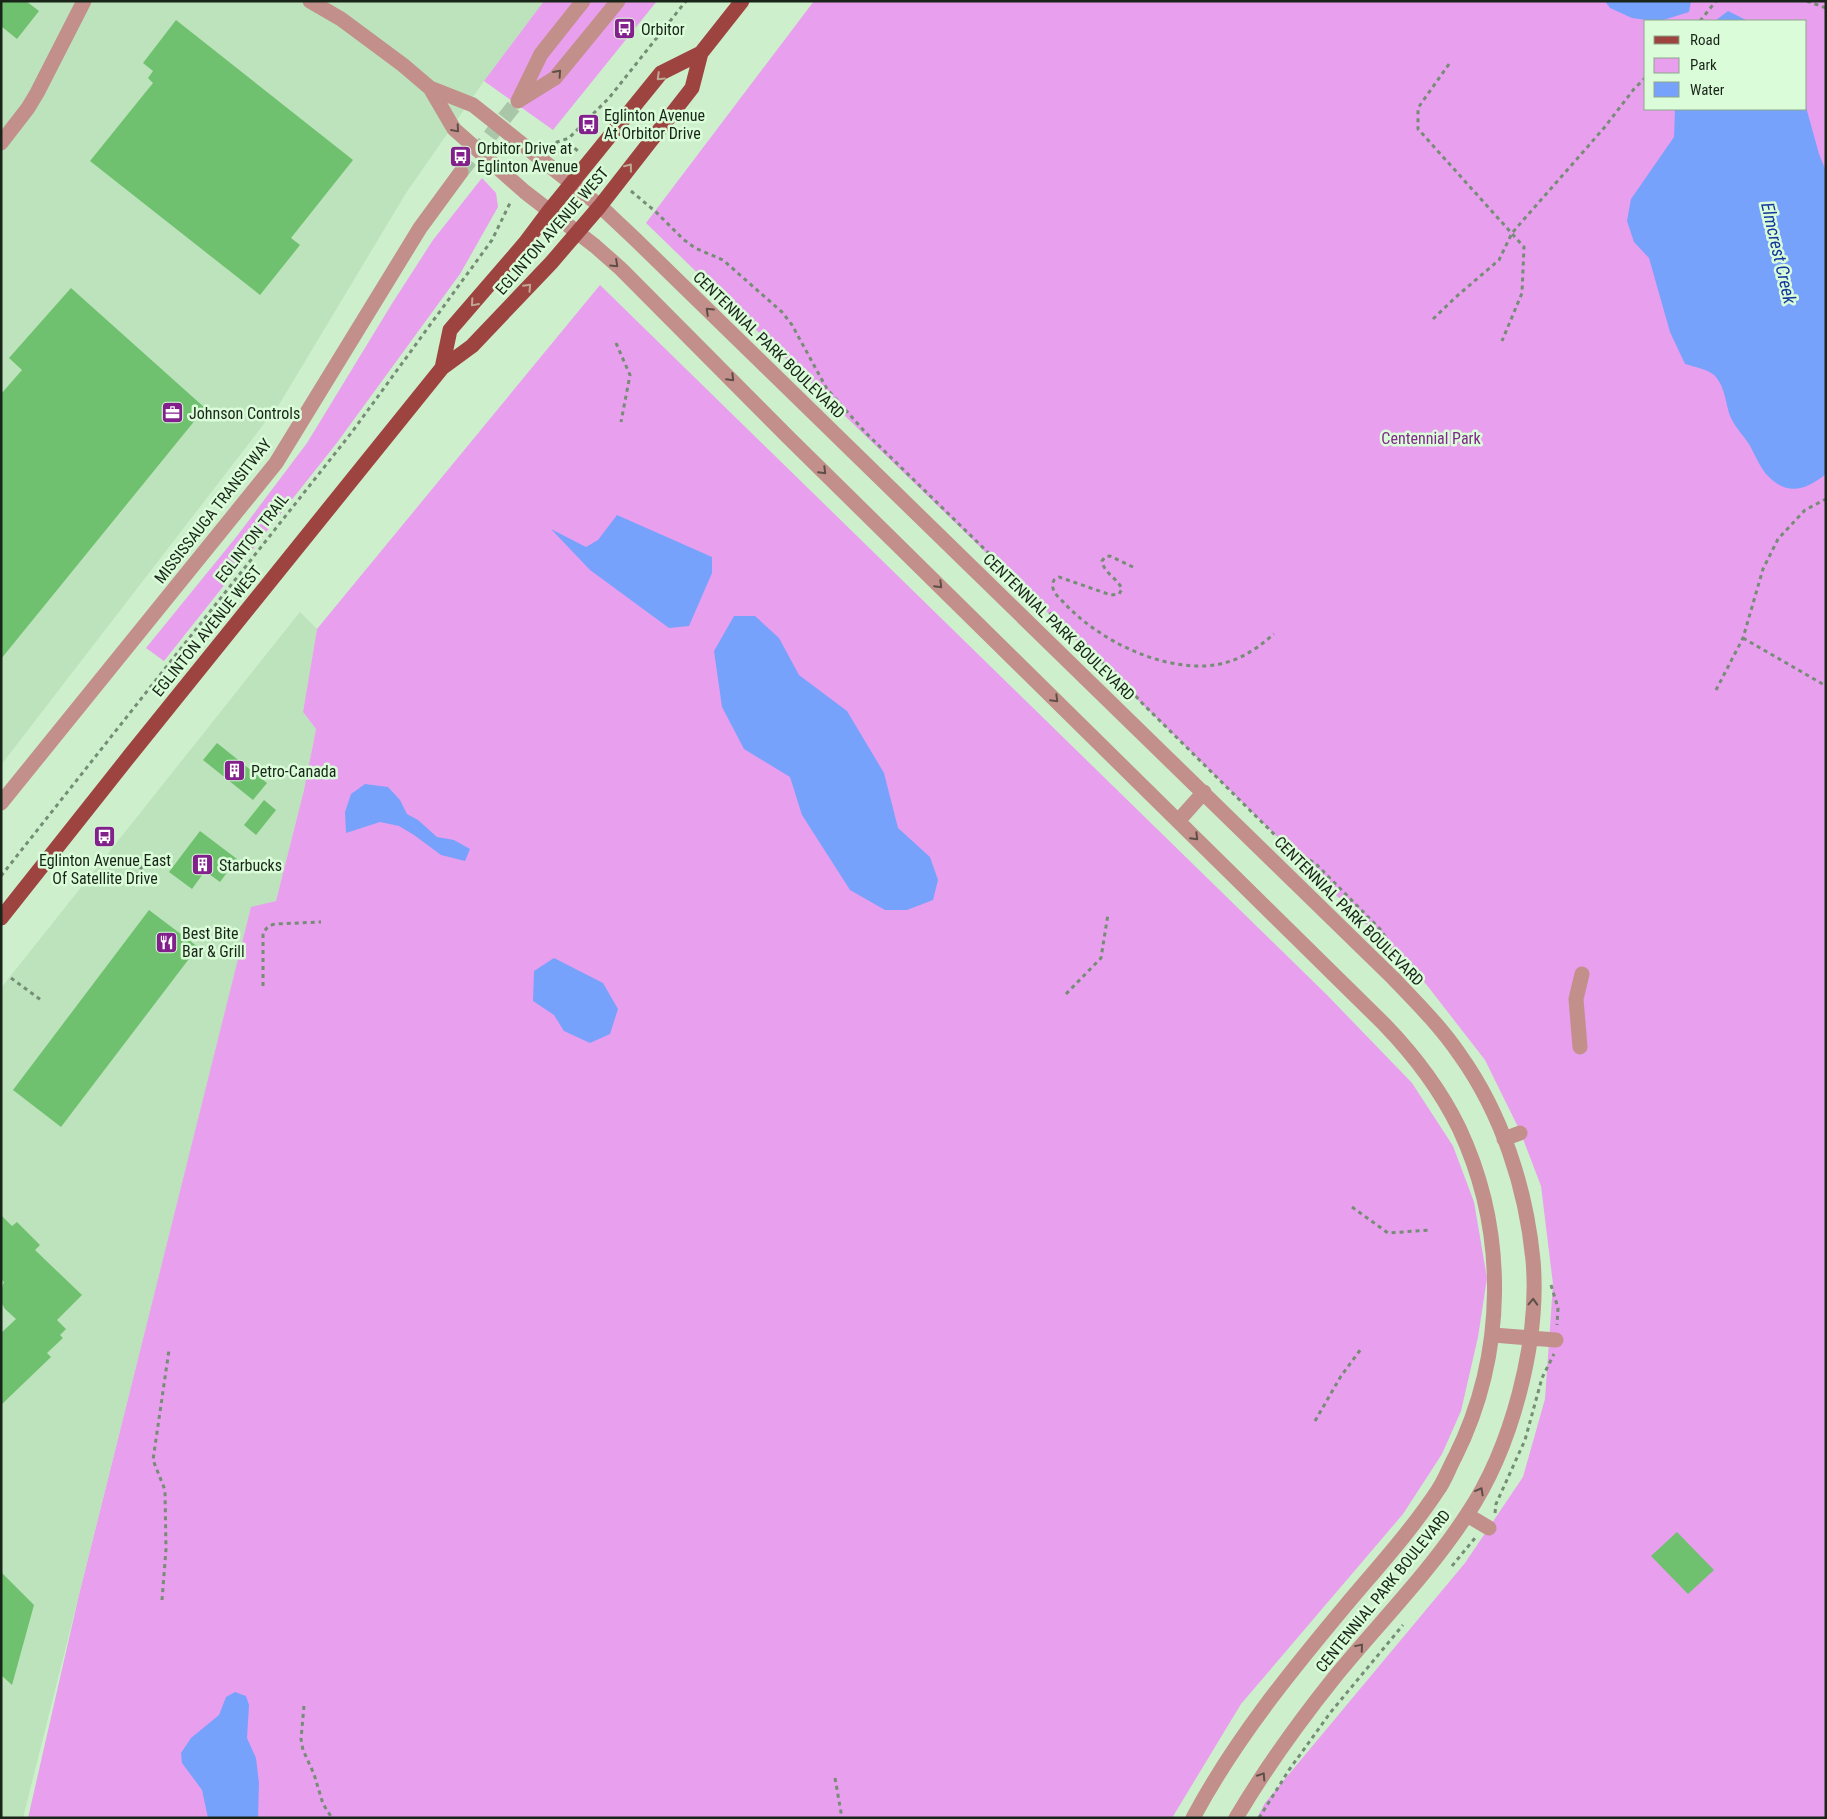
<svg xmlns="http://www.w3.org/2000/svg" width="1827" height="1819" viewBox="0 0 1827 1819" font-family="'Roboto Condensed',sans-serif">
<style>
.built{fill:#bce3bb}
.green{fill:#e89fee;fill-rule:evenodd}
.water{fill:#77a2fc}
.building{fill:#6fc16f}
.lines{fill:none;stroke-linecap:round;stroke-linejoin:round}
.minor-tunnel{stroke:#a9c7a8;stroke-width:15;stroke-dasharray:15 8;stroke-linecap:butt}
.path{stroke:#758d75;stroke-width:3;stroke-dasharray:4 4;stroke-linecap:butt}
.minor{stroke:#c28f8b;stroke-width:15}
.major{stroke:#9d4441;stroke-width:15}
.oneway{stroke:#5d4f47}
.oneway2{stroke:#bfa995}
.labels{text-anchor:middle;dominant-baseline:central;stroke-width:5;stroke-linejoin:round;paint-order:stroke}
.poi-label{font-size:16px;fill:#192519;stroke:#dafcd9;text-anchor:start}
.street-label{font-size:16px;fill:#192519;stroke:#dafcd9}
.park-label{font-size:16px;fill:#81288a;stroke:#dafcd9}
.water-label{font-size:18px;font-style:italic;fill:#11379c;stroke:#dafcd9}
</style>
<rect width="100%" height="100%" fill="#cdefcc"/>
<path class="built" d="M1 1H544L484 81 406 193 280 403 1 765Z
M300 612 317 629 303 712 316 729 304 790 276 901 251 908 23 1818H1V988Z"/>
<path class="green" d="M544 1H657L553 130 484 81Z
M814 1H1826V1818H1257L1265 1803 1465 1563 1523 1477 1545 1399 1553 1284 1541 1186 1520 1131 1485 1060 1426 984 1171 732 646 223ZM1646 21H1806V109H1646Z
M482 178 496 193 498 207 460 274 336 444 164 661 146 648 237 536 307 443 393 302 433 240Z
M600 285 1327 995 1412 1083 1453 1146 1474 1202 1487 1278 1478 1337 1461 1411 1442 1454 1403 1514 1241 1704 1172 1818H28L79 1595 251 907 276 901 304 790 316 729 303 712 317 629Z"/>
<path class="water" d="M1605 1H1691L1689 12 1660 21H1654L1632 18 1610 8Z
M1728 11 1748 21H1749H1715Z
M1806 107 1819 154 1826 171V474C1805 491 1786 496 1766 474 1759 465 1754 453 1749 444 1743 435 1735 427 1731 418 1725 404 1726 387 1714 375 1707 369 1695 367 1685 364L1670 332 1649 258 1634 242 1627 221 1631 199 1674 137 1675 109H1806Z
M617 515 712 557V573L689 626 669 628 590 570 551 529 586 547 598 540Z
M734 616H755L779 638 799 675 847 711 884 773 898 828 930 857 938 880 933 900 907 910H885L850 890 802 815 790 777 744 749 722 707 714 651Z
M365 784 388 787 400 800 407 814 418 820 437 837 454 840 470 849 465 861 441 855 414 835 399 826 380 822 346 833 345 812 351 794Z
M554 958 603 983 618 1009 610 1034 590 1043 564 1031 554 1015 533 1001 534 971Z
M235 1692 246 1696 249 1705 247 1738 256 1758 259 1783 258 1818H208L202 1790 182 1763 181 1753 191 1738 219 1715 226 1697Z"/>
<path class="building" d="M1 1H26L39 11 17 39 1 26Z
M176 20 353 160 291 238 300 245 260 295 90 161 153 83 148 78 153 71 143 63Z
M71 288 205 408 1 659V394L22 370 9 358Z
M217 743 267 783 253 800 203 760Z
M264 800 276 810 256 835 244 825Z
M200 831 237 859 220 882 205 871 192 889 169 872Z
M149 910 198 947 61 1127 13 1090Z
M1 1215 12 1226 17 1222 40 1245 35 1250 82 1295 57 1320 66 1329 60 1335 63 1338 47 1353 51 1357 1 1405V1333L16 1319 5 1309 1 1302V1290L4 1282 1 1279Z
M1677 1532 1714 1570 1688 1594 1651 1556Z
M1 1572 34 1605 12 1685 1 1675Z"/>
<g class="lines">
<path class="minor-tunnel" d="M461 172 518 101"/>
<path class="path" d="M1807 1 1826 8
M1700 21 1716 1
M1449 64 1418 108V129L1524 247 1522 293 1502 341
M551 149 557 142 569 138 609 98 686 1
M558 153 567 142 578 151
M631 191 656 212 683 239 695 248 723 260 782 312 792 325 827 389 866 433 1059 622 1082 647 1113 671 1142 703 1285 845 1316 864 1381 930 1386 938 1392 953
M1433 319 1457 296 1499 260 1512 233 1604 128 1634 89 1646 77
M616 343 630 375 621 422
M1133 567 1110 556 1105 557 1102 561C1104 573 1117 578 1122 589L1119 594 1111 595 1059 577 1054 580C1049 591 1059 597 1066 605 1100 640 1156 668 1206 666 1234 664 1253 652 1274 634
M1743 638 1826 686
M1716 690 1743 638 1763 569 1778 539 1805 510 1826 499
M1 876 352 432 492 240 511 201
M134 884 137 874 152 853
M11 978 41 1000
M263 986V935C266 928 267 926 275 924L321 922
M1066 994 1101 958 1108 914
M1352 1207 1388 1233 1430 1230
M1551 1285 1558 1308 1557 1325
M1315 1421 1341 1376 1361 1349
M1495 1513 1496 1504 1525 1440 1542 1378 1554 1354
M1452 1566 1475 1538
M162 1600 166 1549 165 1490 153 1460 169 1350
M304 1706 301 1739 303 1750 314 1774 323 1804 332 1818
M835 1778 842 1818
M1259 1818 1289 1770 1330 1713 1403 1625"/>
<path class="minor" d="M310 1 341 19 403 65 430 88 454 129 525 192 595 246 621 269 788 437 1384 1024C1414 1055 1440 1089 1459 1128 1508 1232 1506 1355 1455 1457 1449 1468 1445 1480 1438 1490 1411 1531 1377 1568 1346 1605 1290 1672 1234 1741 1193 1818
M430 88 473 105 600 206 635 239 1393 978C1417 1003 1441 1027 1460 1055 1502 1114 1526 1188 1533 1260 1540 1341 1512 1448 1466 1516 1428 1574 1378 1624 1334 1678 1298 1723 1265 1769 1236 1818
M518 101 555 78 618 1
M518 101 541 54 583 1
M1 143 28 108 37 93 84 1
M1 803 276 463 420 228 461 172
M1179 820 1204 792
M1580 1047 1576 999 1582 974
M1504 1139 1520 1133
M1493 1335 1556 1340
M1467 1515 1489 1528"/>
<path class="major" d="M442 368 450 330 525 243 549 211 661 73 701 53
M1 918 131 754 442 368 472 346 551 263 600 206 692 88 701 53 742 1"/>
</g>
<defs><path id="oneway-chevron" d="M-2-3.5L2.5 0L-2 3.5" fill="none" stroke-width="1.6" stroke-linecap="round" stroke-linejoin="round" transform="scale(1.25)"/></defs>
<g class="oneway">
<use href="#oneway-chevron" transform="translate(558 73) rotate(-48)"/>
<use href="#oneway-chevron" transform="translate(456 129) rotate(49)"/>
<use href="#oneway-chevron" transform="translate(615 264) rotate(43)"/>
<use href="#oneway-chevron" transform="translate(709 311) rotate(-136)"/>
<use href="#oneway-chevron" transform="translate(731 378) rotate(45)"/>
<use href="#oneway-chevron" transform="translate(823 471) rotate(45)"/>
<use href="#oneway-chevron" transform="translate(939 585) rotate(45)"/>
<use href="#oneway-chevron" transform="translate(1055 699) rotate(45)"/>
<use href="#oneway-chevron" transform="translate(1195 837) rotate(45)"/>
<use href="#oneway-chevron" transform="translate(1533 1302) rotate(-88)"/>
<use href="#oneway-chevron" transform="translate(1480 1491) rotate(-61)"/>
<use href="#oneway-chevron" transform="translate(1360 1647) rotate(-50)"/>
<use href="#oneway-chevron" transform="translate(1262 1776) rotate(-57)"/>
</g>
<g class="oneway2">
<use href="#oneway-chevron" transform="translate(660 77) rotate(136)"/>
<use href="#oneway-chevron" transform="translate(629 167) rotate(-52)"/>
<use href="#oneway-chevron" transform="translate(528 287) rotate(-47)"/>
<use href="#oneway-chevron" transform="translate(474 303) rotate(131)"/>
</g>
<defs>
<symbol id="bus-square" viewBox="-11 -11 22 22"><rect x="-9" y="-9" width="18" height="18" rx="4" fill="#82218c" stroke="#dafcd9"/><path d="M-5-6H5V4H4V6H2V4H-2V6H-4V4H-5ZM-3.5-4V0h7V-4ZM-3.5 1.2v1.5H-2V1.2ZM2 1.2v1.5H3.5V1.2Z" fill="#fff"/></symbol>
<symbol id="office-square" viewBox="-11 -11 22 22"><rect x="-9" y="-9" width="18" height="18" rx="4" fill="#82218c" stroke="#dafcd9"/><path d="M-6-3h4V-5.5h4V-3h4V5H-6ZM-1-4.5V-3h2v-1.5ZM-6 0V1H6V0Z" fill="#fff"/></symbol>
<symbol id="building-square" viewBox="-11 -11 22 22"><rect x="-9" y="-9" width="18" height="18" rx="4" fill="#82218c" stroke="#dafcd9"/><path d="M-4-6H4V6H1V3H-1V6H-4ZM-2.5-4.3h1.7v1.8h-1.7ZM.8-4.3h1.7v1.8H.8ZM-2.5-1h1.7V.8h-1.7ZM.8-1h1.7V.8H.8Z" fill="#fff"/></symbol>
<symbol id="restaurant-square" viewBox="-11 -11 22 22"><rect x="-9" y="-9" width="18" height="18" rx="4" fill="#82218c" stroke="#dafcd9"/><path d="M-5-6h1v4h1v-4h1v4h1v-4h1v5L-1.5 .5V6h-2V.5L-5-1ZM5-6V6H3V1.5H1.5Q1.5-4 5-6Z" fill="#fff"/></symbol>
</defs>
<g fill-rule="evenodd">
<use href="#bus-square" x="612" y="16" width="25" height="25"/>
<use href="#bus-square" x="576" y="112" width="25" height="25"/>
<use href="#bus-square" x="448" y="144" width="25" height="25"/>
<use href="#office-square" x="160" y="400" width="25" height="25"/>
<use href="#building-square" x="222" y="758" width="25" height="25"/>
<use href="#bus-square" x="92" y="824" width="25" height="25"/>
<use href="#building-square" x="190" y="852" width="25" height="25"/>
<use href="#restaurant-square" x="154" y="930" width="25" height="25"/>
</g>
<g class="labels">
<g class="poi-label">
<text x="641" y="29">Orbitor</text>
<text x="604" y="115">Eglinton Avenue<tspan x="604" dy="18">At Orbitor Drive</tspan></text>
<text x="477" y="148">Orbitor Drive at<tspan x="477" dy="18">Eglinton Avenue</tspan></text>
<text x="189" y="413">Johnson Controls</text>
<text x="251" y="771">Petro-Canada</text>
<text x="105" y="860" text-anchor="middle">Eglinton Avenue East<tspan x="105" dy="18">Of Satellite Drive</tspan></text>
<text x="219" y="865">Starbucks</text>
<text x="182" y="933">Best Bite<tspan x="182" dy="18">Bar &amp; Grill</tspan></text>
</g>
<g class="street-label">
<text transform="translate(552 231) rotate(-49)">EGLINTON AVENUE WEST</text>
<text transform="translate(769 345) rotate(44)">CENTENNIAL PARK BOULEVARD</text>
<text transform="translate(213 511) rotate(-52)">MISSISSAUGA TRANSITWAY</text>
<text transform="translate(252 538) rotate(-52)">EGLINTON TRAIL</text>
<text transform="translate(1059 627) rotate(44)">CENTENNIAL PARK BOULEVARD</text>
<text transform="translate(207 631) rotate(-51)">EGLINTON AVENUE WEST</text>
<text transform="translate(1349 911) rotate(45)">CENTENNIAL PARK BOULEVARD</text>
<text transform="translate(1383 1591) rotate(-51)">CENTENNIAL PARK BOULEVARD</text>
</g>
<g class="park-label">
<text x="1431" y="438">Centennial Park</text>
</g>
<g class="water-label">
<text transform="translate(1779 253) rotate(77)">Elmcrest Creek</text>
</g>
</g>
<rect width="1827" height="1819" fill="none" stroke="#192519" stroke-width="5"/>
<rect x="1644" y="20" width="162" height="90" fill="#dafcd9" stroke="#8da68c"/>
<rect x="1654" y="36" width="25" height="8" fill="#9d4441" stroke="#8da68c"/>
<text x="1690" y="45" font-size="15" fill="#192519">Road</text>
<rect x="1654" y="58" width="25" height="15" fill="#e89fee" stroke="#8da68c"/>
<text x="1690" y="70" font-size="15" fill="#192519">Park</text>
<rect x="1654" y="82" width="25" height="15" fill="#77a2fc" stroke="#8da68c"/>
<text x="1690" y="95" font-size="15" fill="#192519">Water</text>
</svg>
